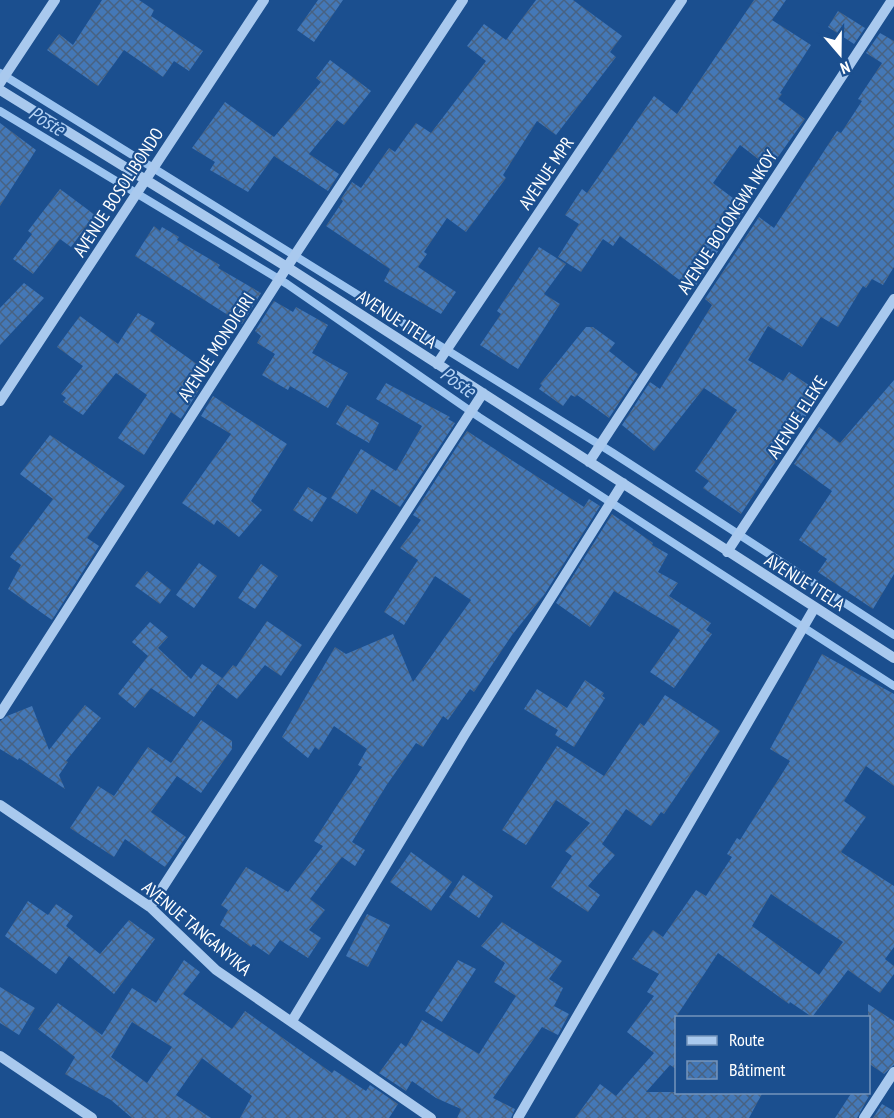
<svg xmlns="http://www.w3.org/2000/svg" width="894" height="1118" viewBox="0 0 894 1118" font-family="'PT Sans Narrow',sans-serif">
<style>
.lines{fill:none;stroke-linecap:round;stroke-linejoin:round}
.stream{stroke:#9cc4f0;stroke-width:8}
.building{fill:url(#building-cross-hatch);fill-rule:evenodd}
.minor{stroke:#a9c9ee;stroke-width:10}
.labels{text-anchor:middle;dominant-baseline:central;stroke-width:4.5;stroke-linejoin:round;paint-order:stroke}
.street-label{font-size:18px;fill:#fff;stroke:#1b4f8f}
.water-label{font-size:20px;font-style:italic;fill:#b5d3f5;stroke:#1b4f8f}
</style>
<defs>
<pattern id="building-cross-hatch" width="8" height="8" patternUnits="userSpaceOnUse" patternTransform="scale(1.5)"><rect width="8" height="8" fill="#4478b7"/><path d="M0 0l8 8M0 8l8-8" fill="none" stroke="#486282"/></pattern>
</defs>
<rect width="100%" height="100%" fill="#1b4f8f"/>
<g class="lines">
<path class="stream" d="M0 73 613 453 894 635
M0 111 287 284 479 417 894 686"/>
</g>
<path class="building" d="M102 0H139L154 10 151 16 203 51 189 71 174 61 163 77 124 50 98 86 47 50 59 34 73 45Z
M318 0H343L314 42 297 30Z
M536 0H573L622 36 610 52 616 57 556 135 537 121 503 175 506 178 466 232 447 218 424 252 427 254 418 267 456 292 441 314 384 281 390 269 326 226 343 201 341 199 352 182 361 188 389 148 395 152 416 123 431 133 486 61 467 46 484 24 506 40Z
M754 0H786L772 20 811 45 780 93 782 94 778 99 805 119 770 168 740 145 713 183 746 208 693 290 620 236 613 246 603 239 581 272 558 257 579 224 565 215 582 189 587 193 654 96 677 114Z
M838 11 865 28 854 44 828 27Z
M880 33 894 41V267L883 285 872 279 866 288 863 286 838 327 821 317 802 347 768 326 748 360 783 381 789 372 821 393 741 514 703 488 709 481 695 471 737 410 704 388 654 451 622 425 650 382 660 389 712 305 705 299 759 217 774 228 837 131 841 133 862 101 858 99 882 63 866 53Z
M330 60 371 91 344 125 337 120 309 154 339 174 328 191 274 156 248 192 210 170 215 162 192 148 225 102 274 137 321 82 316 78Z
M0 123 36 150 0 206Z
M60 189 95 215 71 247 60 239 33 274 13 259 32 234 28 231Z
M154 226 160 231 162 227 179 237 177 240 220 265 218 268 261 293 242 324 135 256Z
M539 247 566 264 544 294 560 304 518 369 480 345 501 314 497 311Z
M24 283 44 298 0 345V308Z
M274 301 293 312 296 307 328 325 312 353 348 373 328 408 290 386 288 390 262 375 275 354 257 343 261 336 255 331Z
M138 313 155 323 150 331 204 369 193 384 200 388 181 419 171 412 144 455 118 438 147 395 116 373 83 415 63 402 66 398 61 394 83 366 57 347 80 316 118 344Z
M586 327H593L615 343 609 351 638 374 609 418 577 395 575 397 571 395 563 406 539 389 542 385 540 384Z
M894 380V574L873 609 818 572 827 559 799 540 832 491 794 464 819 427 840 443Z
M386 383 450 417 448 419 455 423 400 507 372 489 357 514 331 498 361 449 396 471 422 426 376 399Z
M213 396 287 444 251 501 262 510 239 537 217 520 214 525 182 503 231 434 201 416Z
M347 405 379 423 369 443 336 424Z
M467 431 584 507 589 499 600 506 544 595 512 635 474 692 470 689 448 720 443 716 423 747 416 743 386 786 352 842 365 850 355 866 342 857 310 899 325 910 309 930 321 938 308 958 280 940 269 955 253 944 251 947 220 925 228 910 221 905 246 867 288 892 323 846 314 841 362 767 358 765 367 749 334 726 319 750 315 747 308 758 282 737 335 647 346 654 393 634 413 682 471 600 435 576 404 625 384 612 418 560 400 548 421 520 413 515Z
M50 435 125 486 87 538 99 546 52 620 8 589 21 565 10 557 53 499 20 474Z
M308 487 327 498 312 522 293 510Z
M612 514 653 543 652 545 668 554 658 572 678 583 669 596 711 623 706 630 712 634 674 688 650 672 680 630 614 591 590 627 556 603Z
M199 563 217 576 194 608 176 595Z
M261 564 278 576 255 609 238 598Z
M147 571 171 590 160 604 135 586Z
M267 621 302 645 281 676 265 665 237 699 218 684 233 665 236 667Z
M150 622 168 637 158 648 191 679 202 664 222 678 194 717 151 688 135 708 118 694 148 656 132 642Z
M822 654 894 694V786L866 766 844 801 866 817 841 852 894 886V947L885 959 894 966V974L880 993 848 970 812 1017 790 1002 789 1004 718 953 676 1017V1069L670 1065 646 1092H763L749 1118H575L600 1084 616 1096 654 1053 627 1032 654 996 647 992 659 974 632 959 653 930 663 937 696 890 706 896 732 857 727 854 737 838 740 840 790 761 770 749ZM771 894 843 942 819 975 752 926Z
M585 680 604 693 602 696 605 698 574 747 555 735 558 730 524 709 537 689 567 708Z
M665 695 720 731 664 814 661 812 651 826 626 809 602 844 615 855 588 886 600 895 588 912 551 887 572 856 565 851 590 823 556 800 526 845 502 830 557 746 604 776 640 723 644 726Z
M85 705 101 718 66 761 68 762 59 775 65 789 19 758 18 760 0 749V721L7 716 32 706 49 750Z
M201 720 232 741V749L201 793 177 776 151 812 186 837 165 867 125 839 114 857 70 828 98 786 114 796 148 747 171 763Z
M411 852 452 882 431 911 390 882Z
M463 875 493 896 479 918 449 897Z
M28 901 48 915 56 904 73 916 66 926 100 954 129 920 155 939 114 994 69 956 56 974 5 936Z
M367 914 390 925 368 967 346 956Z
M502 922 562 961 549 979 563 988 554 1006 569 1014 558 1035 542 1027 493 1098 515 1109 511 1118H457L461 1109 436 1098 412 1081 406 1091 379 1073 401 1043 406 1047 422 1020 479 1054 516 996 494 982 505 963 481 946Z
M184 960 200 972 183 994 232 1029 245 1011 332 1073 334 1070 366 1091 370 1085 398 1104 389 1118H240L252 1096 202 1058 176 1095 211 1118H132L111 1100 65 1074 75 1057 38 1029 58 1003 102 1035 132 988 156 1003ZM132 1022 172 1047 147 1083 111 1057Z
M458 960 476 969 442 1022 425 1011Z
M0 987 35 1008 19 1035 0 1023Z
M868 1004 894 1021V1065L884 1074 868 1063Z
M852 1092H862L869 1096 857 1118H835Z
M882 1104 894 1111V1118H873Z"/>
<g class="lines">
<path class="minor" d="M0 83 55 0
M0 90 287 267 894 658
M437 364 682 0
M0 401 264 0
M589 462 892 0
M727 552 894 299
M0 714 287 267 463 0
M0 805 150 907 216 970 431 1118
M150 907 483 393
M292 1021 465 734 623 483
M0 1056 92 1118
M518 1118 815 607
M864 1118 894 1072"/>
</g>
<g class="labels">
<g class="street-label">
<text transform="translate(546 173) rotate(-56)">AVENUE MPR</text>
<text transform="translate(118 192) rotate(-57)">AVENUE BOSOLIBONDO</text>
<text transform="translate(727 222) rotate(-57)">AVENUE BOLONGWA NKOY</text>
<text transform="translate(397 319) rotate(33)">AVENUE ITELA</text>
<text transform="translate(216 347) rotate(-57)">AVENUE MONDIGIRI</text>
<text transform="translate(797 417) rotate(-57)">AVENUE ELEKE</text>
<text transform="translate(805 582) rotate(32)">AVENUE ITELA</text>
<text transform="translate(197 928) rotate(40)">AVENUE TANGANYIKA</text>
</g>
<g class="water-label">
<text transform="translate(47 121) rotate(31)">Poste</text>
<text transform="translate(458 382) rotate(35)">Poste</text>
</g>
</g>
<rect x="675" y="1016" width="195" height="78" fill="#1b4f8f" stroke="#7695bc" stroke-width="1.5"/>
<rect x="687" y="1036" width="30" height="9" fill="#a9c9ee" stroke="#7695bc" stroke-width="1.5"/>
<text x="729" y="1046" font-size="18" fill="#ffffff">Route</text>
<rect x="687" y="1061" width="30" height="18" fill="url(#building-cross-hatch)" stroke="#7695bc" stroke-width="1.5"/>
<text x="729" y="1076" font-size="18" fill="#ffffff">Bâtiment</text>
<g transform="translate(840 54) rotate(160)" stroke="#1b4f8f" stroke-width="4.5" paint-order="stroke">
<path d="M0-4.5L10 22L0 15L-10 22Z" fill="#ffffff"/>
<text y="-9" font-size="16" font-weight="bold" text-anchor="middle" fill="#ffffff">N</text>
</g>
</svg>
